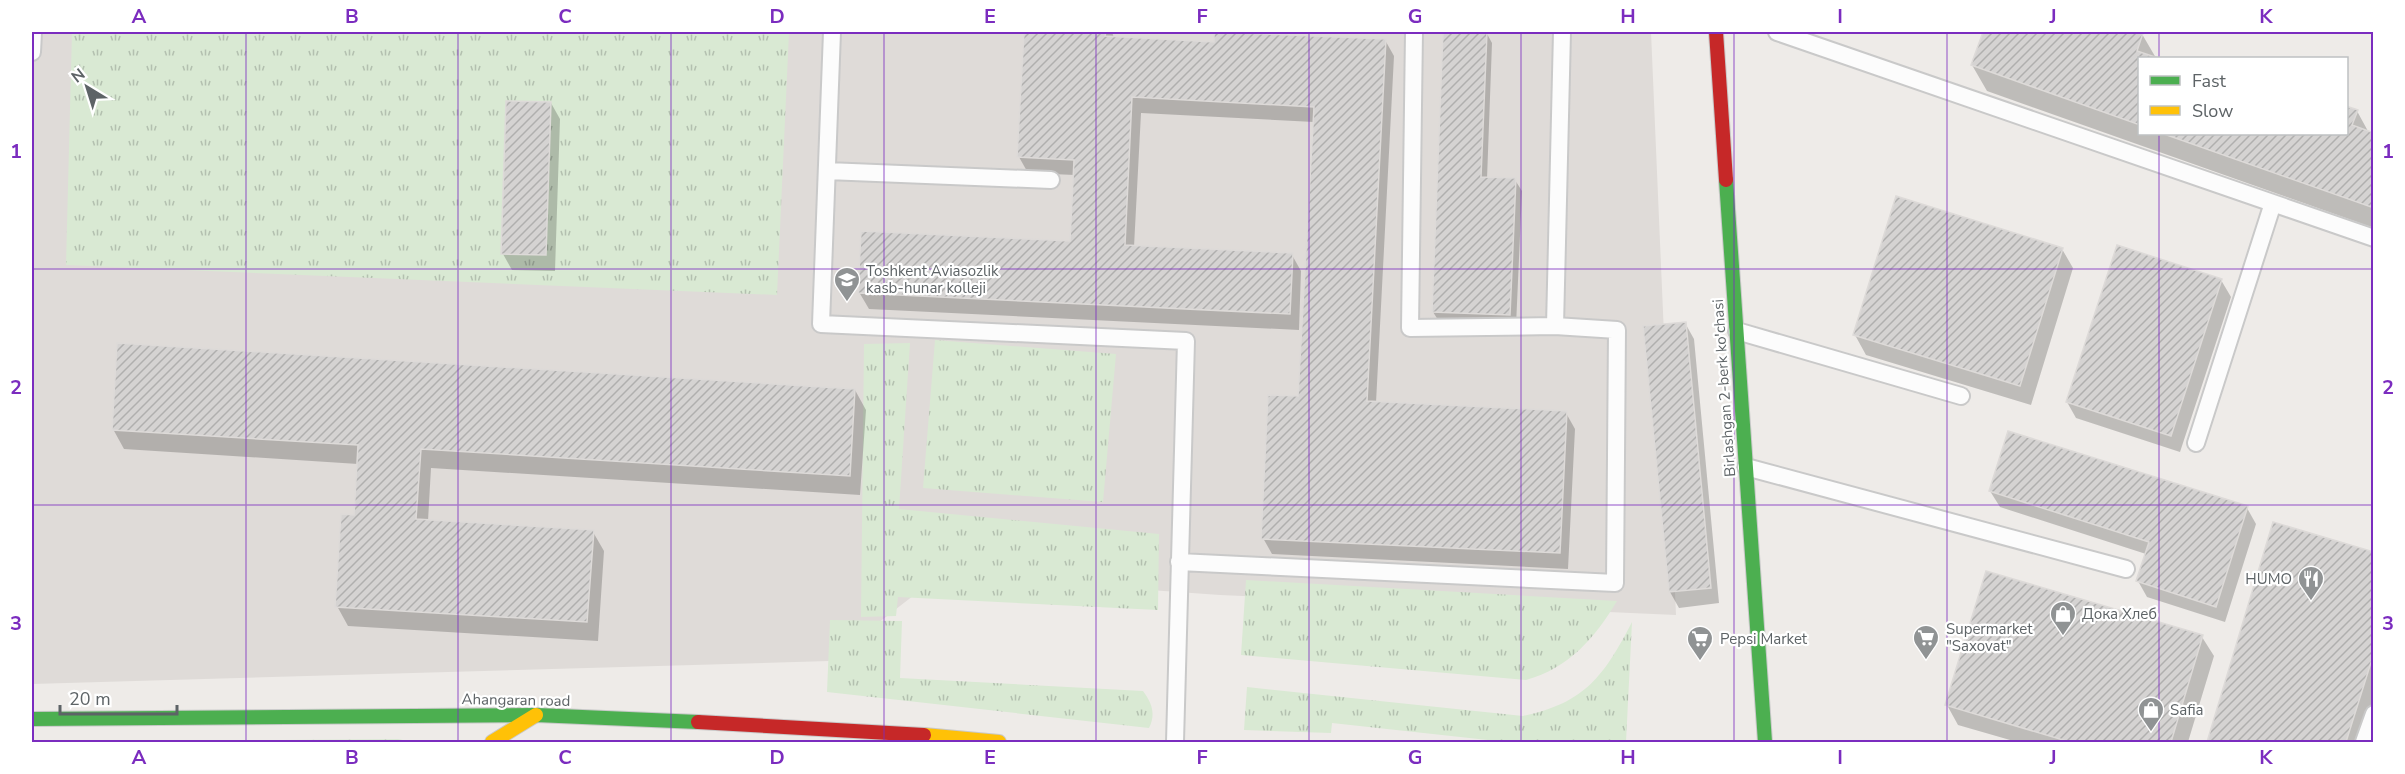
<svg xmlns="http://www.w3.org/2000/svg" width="2405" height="774" viewBox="0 0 2405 774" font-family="'Nunito Sans',sans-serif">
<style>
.education{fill:#dfdbd8}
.grass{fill:url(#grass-tufts)}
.shadow{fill:#0003}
.building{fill:url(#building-hatch);stroke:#dddad8;stroke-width:1.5}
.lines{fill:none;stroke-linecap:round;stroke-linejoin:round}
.lane-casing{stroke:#c9c9c9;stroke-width:20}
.fast-casing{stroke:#c9c9c9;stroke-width:16}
.slow-casing{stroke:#c9c9c9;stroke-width:16}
.jam-casing{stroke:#c9c9c9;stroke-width:16}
.lane{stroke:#fcfcfc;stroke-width:16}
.fast{stroke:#4caf50;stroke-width:14}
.slow{stroke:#ffc107;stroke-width:14}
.jam{stroke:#c62828;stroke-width:14}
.grid{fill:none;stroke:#7b2cbf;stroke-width:1.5;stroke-opacity:0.55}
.labels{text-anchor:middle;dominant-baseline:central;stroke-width:4.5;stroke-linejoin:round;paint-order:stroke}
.poi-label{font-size:15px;fill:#5d6366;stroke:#fff;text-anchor:start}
.street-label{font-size:15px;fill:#5d6366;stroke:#fff}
.neatline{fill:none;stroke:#7b2cbf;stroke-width:2}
.grid-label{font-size:20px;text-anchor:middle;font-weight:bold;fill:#7b2cbf}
</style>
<defs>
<pattern id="grass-tufts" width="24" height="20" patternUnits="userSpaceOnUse" patternTransform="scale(1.5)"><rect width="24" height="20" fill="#d9e9d3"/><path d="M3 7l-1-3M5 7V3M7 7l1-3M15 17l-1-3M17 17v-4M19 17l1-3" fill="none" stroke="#b3c0af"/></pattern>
<pattern id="building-hatch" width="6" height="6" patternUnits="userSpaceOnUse" patternTransform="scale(1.5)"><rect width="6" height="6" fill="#d5d3d2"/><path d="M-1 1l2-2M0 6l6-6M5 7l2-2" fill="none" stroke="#b0afae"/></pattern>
</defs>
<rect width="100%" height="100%" fill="#eeebe8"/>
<path class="education" d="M32 32H1651L1676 615 1220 595 940 575 829 661 32 684Z"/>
<path class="grass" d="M72 32H789L777 295 66 265Z
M935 340 1116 354 1103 502 923 488Z
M910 343 899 509 1159 534 1158 610 898 597 896 616 861 617 864 344Z
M1246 580 1617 601C1595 638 1569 668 1526 680L1241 655Z
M830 620 902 621 900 678 1143 691C1152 703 1156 714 1149 728L827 692Z
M1632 622 1626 742H1506L1332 723 1331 733 1244 730 1247 687 1523 716C1585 703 1604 676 1632 622Z
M398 739 413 742H32Z"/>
<path class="shadow" d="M1026 32H1112L1114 38 1215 43 1385 40 1394 56 1376 403 1566 413 1575 429 1568 569 1272 554 1263 538 1300 398 1314 122 1141 113 1134 247 1292 255 1301 271 1299 330 869 309 859 292 1071 243 1075 175 1028 173 1019 157Z
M1445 32H1486L1492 43 1487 179 1515 180 1522 191 1516 326 1440 323 1433 312Z
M1984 32H2134L2142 34 2156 58H2140V134H2346L2357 111 2369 133 2374 134V228L1987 91 1972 65Z
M551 103 560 119 555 271 512 270 503 254Z
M2062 249 2073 268 2031 405 1866 355 1855 335Z
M2221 280 2231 297 2180 452 2076 418 2067 402Z
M1685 323 1694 339 1719 603 1679 608 1670 592Z
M855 390 866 410 860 495 431 468 428 521 593 532 604 551 598 641 348 626 337 606 355 517 358 464 124 449 113 429Z
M1990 491 2247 508 2256 524 2225 622 2147 597 2138 581 2146 554 2000 507Z
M2274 524 2374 553V708L2363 742H2208Z
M2202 637 2214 656 2188 742H2017L1958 725 1947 705Z"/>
<path class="building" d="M1024 32H1106L1105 36 1214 42V32L1386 39 1367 401 1567 411 1560 553 1261 539 1268 395 1298 396 1314 107 1132 97 1125 245 1293 253 1290 314 858 293 861 231 1070 241 1074 160 1017 157Z
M1443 32H1487L1481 177 1516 178 1510 315 1432 312Z
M1983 32 2143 33 2137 51 2158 58H2140V125L1971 65Z
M506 101 551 102 546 255 501 254Z
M2346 106 2358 110 2352 125 2374 133V208L2164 134H2346Z
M1896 196 2063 248 2020 386 1853 335Z
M2117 245 2222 279 2171 436 2066 402Z
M1686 322 1711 588 1669 592 1643 326Z
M117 343 855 389 850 476 421 449 416 519 594 530 587 622 335 607 341 514 354 515 358 445 112 430Z
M2008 431 2248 506 2216 607 2136 581 2149 542 1989 491Z
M2273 522 2374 552V653L2346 742H2207Z
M1986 571 2203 635 2171 742H2070L1945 705Z"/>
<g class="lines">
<defs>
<path id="lane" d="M832 32 821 324 1186 341 1175 742
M1414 32 1410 328 1555 326
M1777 32 2374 238
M32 52 33 32
M827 171 1051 180
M1737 331 1961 396
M2196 443 2273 203
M1746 467 2126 569
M1179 562 1615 583 1617 330 1555 326 1562 32
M2364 742 2374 714"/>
<path id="fast" d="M1726 180 1765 742
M32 719 536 715 698 722"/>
<path id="slow" d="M924 735 999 742
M492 742 536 715"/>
<path id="jam" d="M1716 32 1726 180
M698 722 924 735"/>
</defs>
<use href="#lane" class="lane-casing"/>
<use href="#fast" class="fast-casing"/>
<use href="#slow" class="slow-casing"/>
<use href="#jam" class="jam-casing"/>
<use href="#lane" class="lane"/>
<use href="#fast" class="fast"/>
<use href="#slow" class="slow"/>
<use href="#jam" class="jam"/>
</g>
<path class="grid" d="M246 32V742M458 32V742M671 32V742M884 32V742M1096 32V742M1309 32V742M1521 32V742M1734 32V742M1947 32V742M2159 32V58M2159 134V742M32 269H2374M32 505H2374"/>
<defs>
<symbol id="university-pin" viewBox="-11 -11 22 30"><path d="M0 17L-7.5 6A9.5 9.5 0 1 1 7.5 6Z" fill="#909394" stroke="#fff"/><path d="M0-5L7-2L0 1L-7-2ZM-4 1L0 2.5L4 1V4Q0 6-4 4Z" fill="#fff"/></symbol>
<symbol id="restaurant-pin" viewBox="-11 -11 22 30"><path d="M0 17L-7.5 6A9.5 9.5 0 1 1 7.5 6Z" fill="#909394" stroke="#fff"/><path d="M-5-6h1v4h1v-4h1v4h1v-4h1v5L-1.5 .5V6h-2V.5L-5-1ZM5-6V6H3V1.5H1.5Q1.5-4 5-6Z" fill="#fff"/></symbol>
<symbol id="shop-pin" viewBox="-11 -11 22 30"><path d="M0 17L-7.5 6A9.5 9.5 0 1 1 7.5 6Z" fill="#909394" stroke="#fff"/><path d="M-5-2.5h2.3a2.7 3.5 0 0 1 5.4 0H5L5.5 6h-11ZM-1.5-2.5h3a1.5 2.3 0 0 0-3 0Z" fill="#fff"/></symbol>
<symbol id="supermarket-pin" viewBox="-11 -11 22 30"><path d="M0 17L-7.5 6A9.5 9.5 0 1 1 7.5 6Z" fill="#909394" stroke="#fff"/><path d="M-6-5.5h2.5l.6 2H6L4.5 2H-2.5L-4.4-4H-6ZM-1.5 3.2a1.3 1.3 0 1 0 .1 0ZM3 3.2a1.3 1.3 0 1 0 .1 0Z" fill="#fff"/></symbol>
</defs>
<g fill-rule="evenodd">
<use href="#university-pin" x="832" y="265" width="30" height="40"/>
<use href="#restaurant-pin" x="2296" y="564" width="30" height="40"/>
<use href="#shop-pin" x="2048" y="599" width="30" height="40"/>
<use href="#supermarket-pin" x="1911" y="623" width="30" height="40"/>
<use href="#supermarket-pin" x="1685" y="624" width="30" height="40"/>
<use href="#shop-pin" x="2136" y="695" width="30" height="40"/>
</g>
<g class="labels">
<g class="poi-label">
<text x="866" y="271">Toshkent Aviasozlik<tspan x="866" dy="17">kasb-hunar kolleji</tspan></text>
<text x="2292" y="579" text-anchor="end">HUMO</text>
<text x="2082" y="614">Дока Хлеб</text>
<text x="1946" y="629">Supermarket<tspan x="1946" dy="17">"Saxovat"</tspan></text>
<text x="1720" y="639">Pepsi Market</text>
<text x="2170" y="710">Safia</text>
</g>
<g class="street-label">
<text transform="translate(1724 388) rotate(-94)">Birlashgan 2-berk ko'chasi</text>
<text transform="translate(516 700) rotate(1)">Ahangaran road</text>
</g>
</g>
<rect width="2405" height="774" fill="none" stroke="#ffffff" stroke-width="66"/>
<rect x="2138" y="57" width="210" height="78" fill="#ffffff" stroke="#bec1c2" stroke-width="1.5"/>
<rect x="2150" y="76" width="30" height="9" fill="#4caf50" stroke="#bec1c2" stroke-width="1.5"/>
<text x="2192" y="87" font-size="18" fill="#5d6366">Fast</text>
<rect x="2150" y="106" width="30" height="9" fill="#ffc107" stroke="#bec1c2" stroke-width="1.5"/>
<text x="2192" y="117" font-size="18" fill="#5d6366">Slow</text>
<g transform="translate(87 87) rotate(322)" stroke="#ffffff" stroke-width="4.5" paint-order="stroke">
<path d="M0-4.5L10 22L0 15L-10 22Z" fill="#5d6366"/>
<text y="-9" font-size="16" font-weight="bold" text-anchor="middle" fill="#5d6366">N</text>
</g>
<path d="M60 705v9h117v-9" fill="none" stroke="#5d6366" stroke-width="3"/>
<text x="69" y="705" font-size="18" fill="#5d6366" stroke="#ffffff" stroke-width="4.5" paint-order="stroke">20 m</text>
<rect x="33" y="33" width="2339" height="708" class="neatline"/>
<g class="grid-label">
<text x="139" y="23">A</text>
<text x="352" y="23">B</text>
<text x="565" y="23">C</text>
<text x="777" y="23">D</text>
<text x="990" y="23">E</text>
<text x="1202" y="23">F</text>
<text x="1415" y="23">G</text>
<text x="1628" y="23">H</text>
<text x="1840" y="23">I</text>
<text x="2053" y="23">J</text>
<text x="2266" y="23">K</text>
<text x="16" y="158">1</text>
<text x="2388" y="158">1</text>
<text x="16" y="394">2</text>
<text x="2388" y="394">2</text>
<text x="16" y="630">3</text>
<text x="2388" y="630">3</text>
<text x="139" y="764">A</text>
<text x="352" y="764">B</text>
<text x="565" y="764">C</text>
<text x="777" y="764">D</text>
<text x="990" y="764">E</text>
<text x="1202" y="764">F</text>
<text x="1415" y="764">G</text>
<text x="1628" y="764">H</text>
<text x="1840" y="764">I</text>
<text x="2053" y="764">J</text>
<text x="2266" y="764">K</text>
</g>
</svg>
